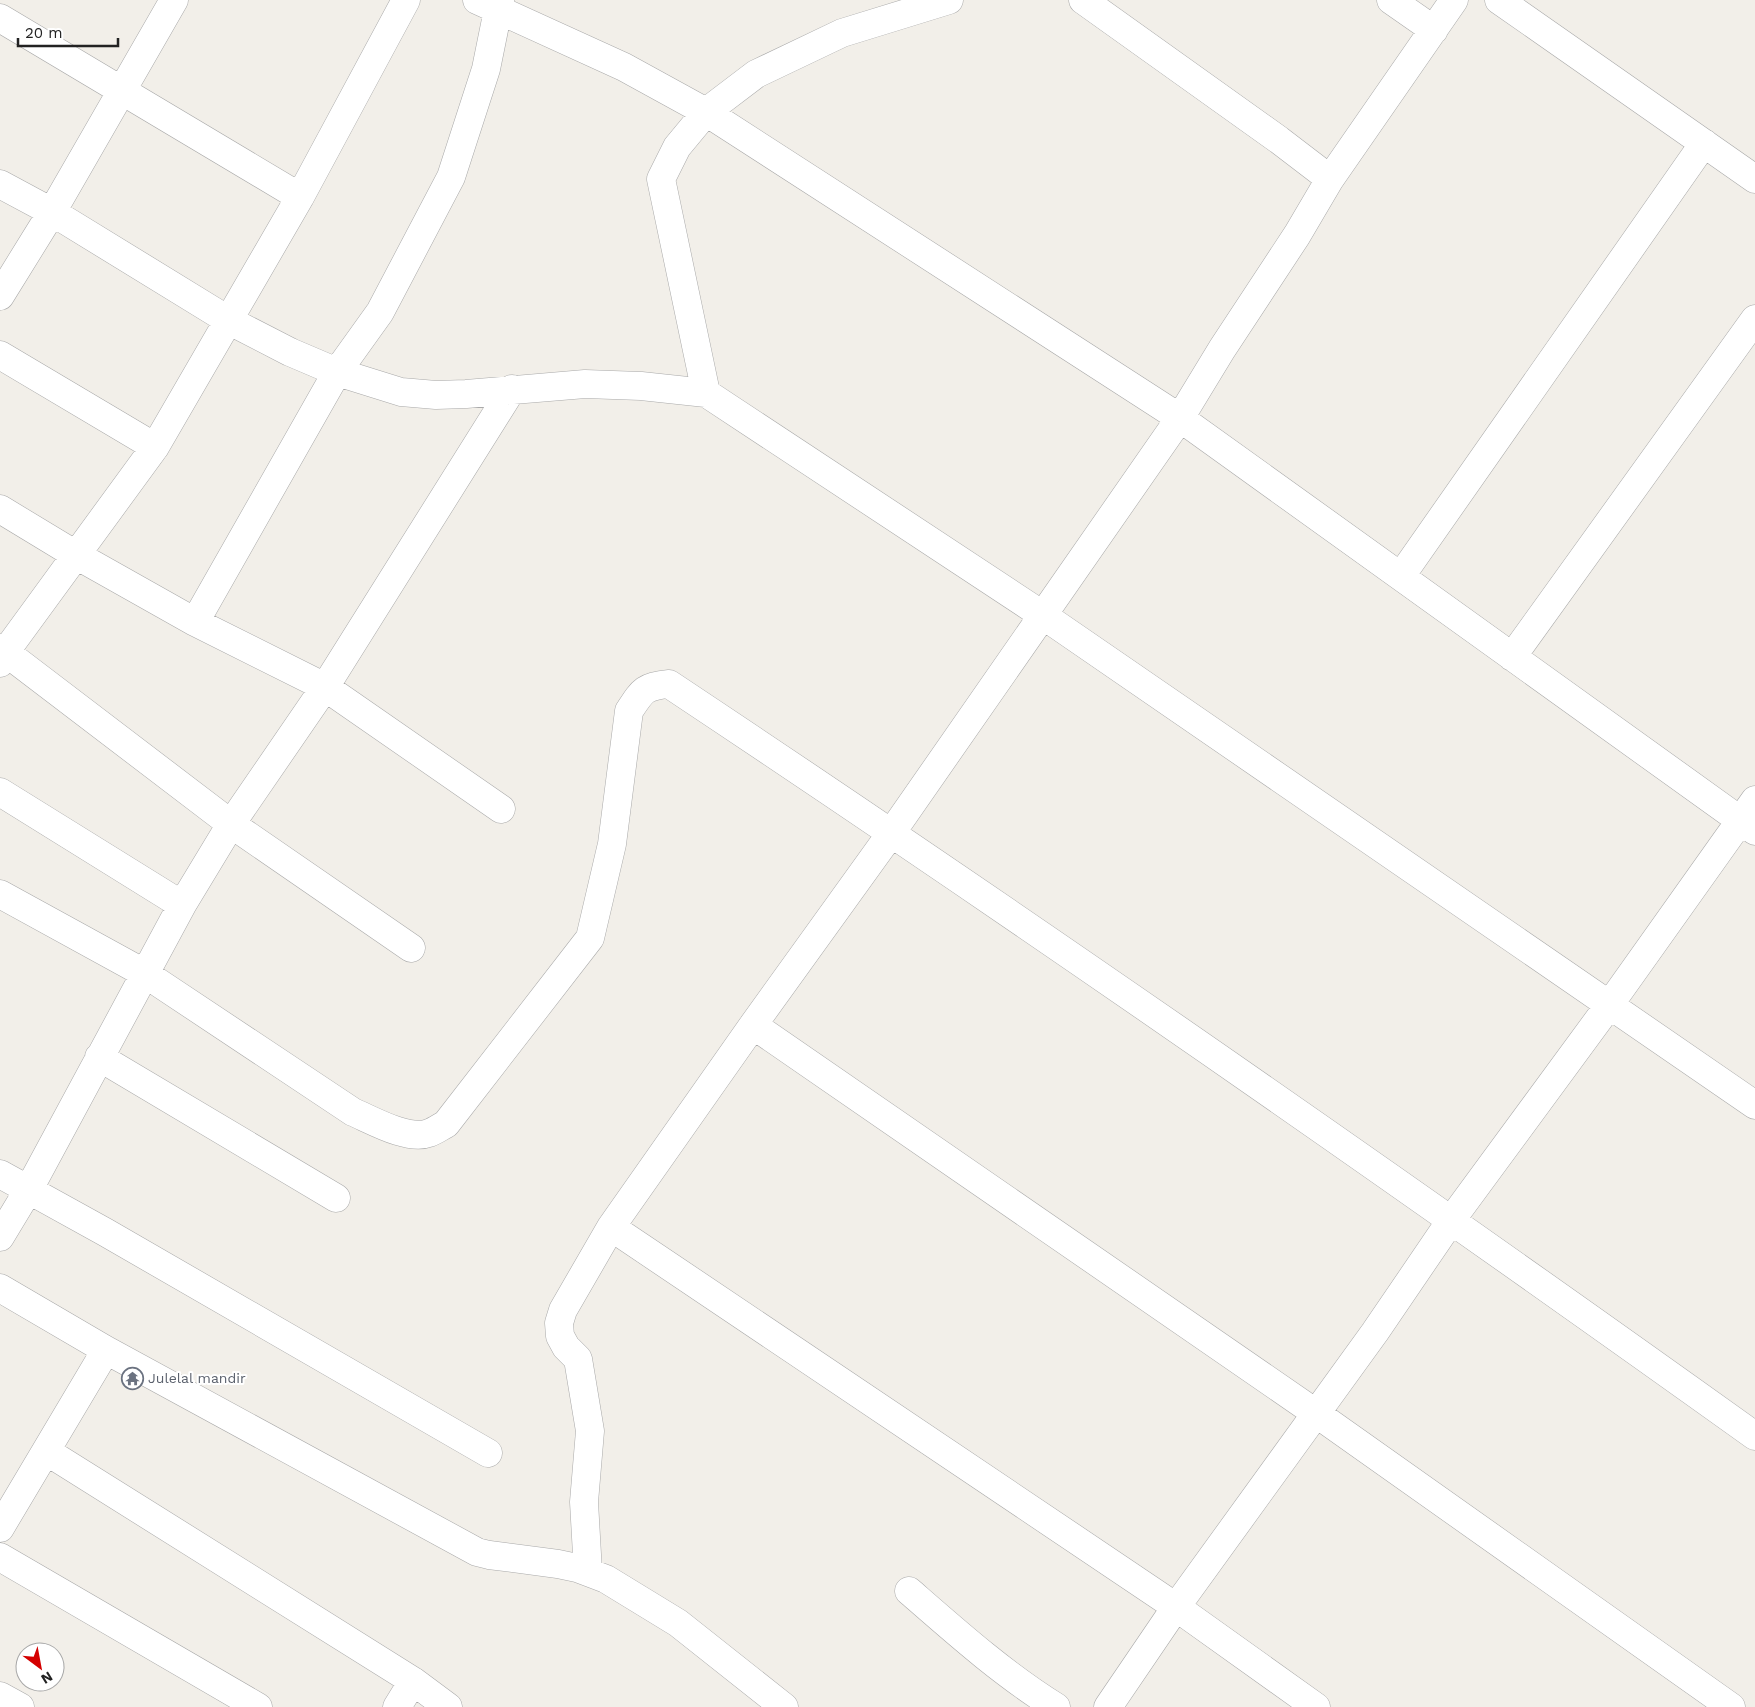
<svg xmlns="http://www.w3.org/2000/svg" width="1755" height="1707" viewBox="0 0 1755 1707" font-family="'Work Sans',sans-serif">
<style>
.lines{fill:none;stroke-linecap:round;stroke-linejoin:round}
.street-casing{stroke:#a9a9a9;stroke-width:29}
.street{stroke:#fff;stroke-width:28}
.labels{text-anchor:middle;dominant-baseline:central;stroke-width:4;stroke-linejoin:round;paint-order:stroke}
.worship-label{font-size:14px;fill:#5b616d;stroke:#fff;text-anchor:start}
</style>
<rect width="100%" height="100%" fill="#f2efe9"/>
<g class="lines">
<defs>
<path id="street" d="M477 0 624 67 706 112 1180 418 1755 831
M949 0 842 33 756 74 706 112 677 147 661 179 706 393 1044 616 1755 1105
M1083 0 1279 140 1330 179
M1391 0 1434 30
M1499 0 1755 179
M0 18 300 197
M0 184 52 212 228 320 290 352 337 372 401 392 436 395 466 394 585 384 641 386 706 393
M0 296 52 212 174 0
M0 355 155 447
M0 509 76 555 195 622 325 687 501 809
M1401 576 1704 143
M195 622 337 372 380 312 451 177 486 69 500 0
M0 648 231 824 182 905 29 1189 0 1237
M1512 657 1755 319
M0 663 6 651 155 447 300 197 406 0
M0 792 182 905
M0 894 144 973 353 1112C372 1120 408 1141 429 1133 435 1131 440 1127 446 1124L590 938 612 844 629 711C642 691 644 686 669 684 1036 928 1397 1180 1755 1436
M411 948 231 824 325 687 512 389
M753 1025 1317 1414 1731 1707
M99 1057 336 1198
M0 1174 105 1232 488 1453
M611 1227 1176 1607 1316 1707
M0 1288 106 1350 477 1552 489 1555 558 1564 577 1568 606 1579 678 1623 784 1707
M46 1451 413 1681 448 1707
M0 1528 106 1350
M0 1557 258 1707
M588 1572 584 1502 590 1431 578 1359 566 1347 560 1336 559 1323 563 1310 611 1227 753 1025 892 832 1180 418 1222 349 1297 235 1330 179 1454 0
M909 1591C956 1632 1003 1674 1056 1707
M0 1696 20 1707
M397 1707 413 1681
M1108 1707 1176 1607 1375 1332 1452 1219 1610 1004 1755 800"/>
</defs>
<use href="#street" class="street-casing"/>
<use href="#street" class="street"/>
</g>
<defs>
<symbol id="temple-ring" viewBox="-11 -11 22 22"><circle r="9.5" fill="#fff" stroke="#6b7280" stroke-width="1.5"/><path d="M0-6L5-2H3V0L6.5 2.5H4V6H1.5V3h-3V6H-4V2.5H-6.5L-3 0V-2H-5Z" fill="#6b7280"/></symbol>
</defs>
<g fill-rule="evenodd">
<use href="#temple-ring" x="120" y="1366" width="25" height="25"/>
</g>
<g class="labels">
<g class="worship-label">
<text x="148" y="1378">Julelal mandir</text>
</g>
</g>
<g transform="translate(40 1667) rotate(148)"><circle r="24" fill="#ffffff" stroke="#a7a7a7"/>
<path d="M0-4L9 19L0 12L-9 19Z" fill="#d40000"/>
<text y="-8" font-size="14" font-weight="bold" text-anchor="middle" fill="#222222">N</text>
</g>
<path d="M18 38v8h100v-8" fill="none" stroke="#222222" stroke-width="2.5"/>
<text x="25" y="38" font-size="15" fill="#222222" stroke="#ffffff" stroke-width="4" paint-order="stroke">20 m</text>
</svg>
